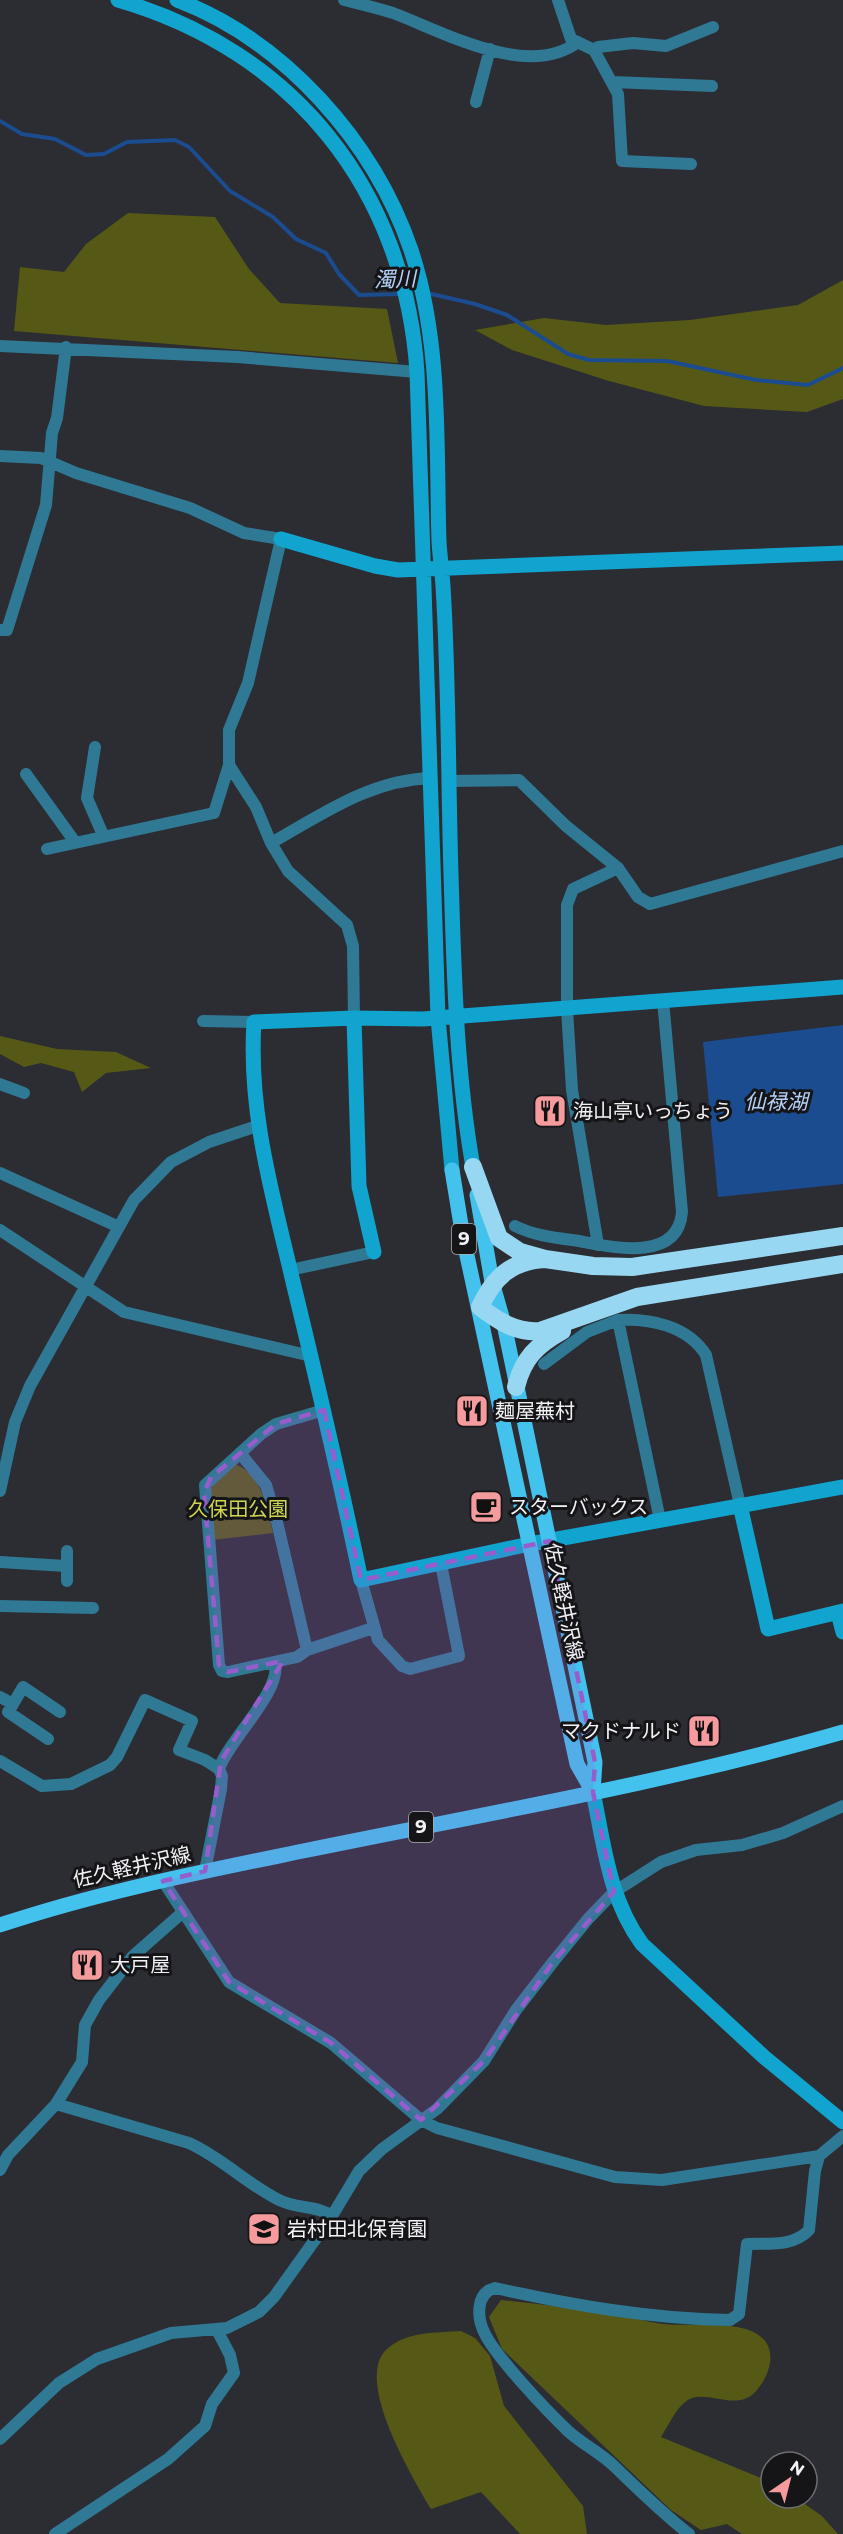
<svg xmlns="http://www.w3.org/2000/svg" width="843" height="2534" viewBox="0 0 843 2534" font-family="Montserrat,'Noto Sans JP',sans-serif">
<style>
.green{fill:#565916}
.water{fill:#1c4c90}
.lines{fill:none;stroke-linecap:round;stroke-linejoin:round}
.stream{stroke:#1c4c90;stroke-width:4}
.street{stroke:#307994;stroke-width:12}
.secondary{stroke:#10a4cf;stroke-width:15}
.primary{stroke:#43c2ee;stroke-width:15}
.highway{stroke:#97d7f1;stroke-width:18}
.marked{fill:#985dcd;fill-opacity:0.2;stroke:#985dcd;stroke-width:4.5;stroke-dasharray:12 8;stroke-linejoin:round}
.labels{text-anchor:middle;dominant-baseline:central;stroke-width:6;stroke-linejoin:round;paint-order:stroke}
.shield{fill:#151518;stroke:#afafb3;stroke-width:1.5}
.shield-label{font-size:18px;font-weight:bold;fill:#f1f1f6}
.poi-label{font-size:20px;fill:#f1f1f6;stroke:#151518;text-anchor:start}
.park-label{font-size:20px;fill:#cfd651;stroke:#151518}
.street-label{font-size:20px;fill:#f1f1f6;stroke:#151518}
.water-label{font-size:21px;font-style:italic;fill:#b6d1f8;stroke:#151518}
</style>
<rect width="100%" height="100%" fill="#2c2c33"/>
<path class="green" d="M128 213 215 217 249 269 280 303 387 309 398 363 14 331 20 267 64 272 86 244Z
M843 280V399L807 412 704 406 609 381 512 350 475 330 544 318 606 325 690 320 798 305Z
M0 1036 57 1049 116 1052 151 1068 106 1073 82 1092 74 1072 41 1063 24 1067 0 1054Z
M234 1464C262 1473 267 1508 273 1533L212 1540C208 1497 199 1493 234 1464Z
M501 2300C537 2304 574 2308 610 2313 628 2315 645 2322 663 2324 691 2327 741 2319 761 2337 778 2351 769 2376 757 2390 739 2412 713 2392 692 2398 678 2403 669 2425 661 2437L771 2482V2498H796L822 2516 838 2534H742L727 2524 701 2530 671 2510 502 2349 489 2317Z
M461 2331 475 2338 490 2356 504 2406 583 2506 587 2534H520L481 2492 431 2509C413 2478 353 2379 387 2349 407 2331 436 2333 461 2331Z"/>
<path class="water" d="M843 1025V1184L718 1197 703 1042Z"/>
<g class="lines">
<path class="stream" d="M0 121 22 134 55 139 86 155 104 154 127 142 175 140 189 147 230 191 273 217 296 239 326 253 339 274 359 295 401 294
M427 293 475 304 507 315 568 354 589 360 667 361 756 380 808 385 843 368"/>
<path class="street" d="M344 0C360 4 377 8 393 13 444 32 528 80 578 42
M558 0 571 39 594 50 618 94 622 161 691 164
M594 50 598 47 633 43 666 46 713 27
M613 82 712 86
M476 102 490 49
M0 346 237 357 417 372
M0 456 41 458 76 473 190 508 244 533 281 539 248 683 229 730V765L256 807 271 843 288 871 347 925 353 946 354 1018
M0 630H7L46 505 52 433 57 418 66 347
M95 747 87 798 103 835
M26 774 75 842
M448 781 519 780 566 826 618 868 638 897 650 904 843 851
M271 843C323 814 370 780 431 778
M47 849 214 813 229 765
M203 1021 254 1022
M0 1084 24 1093
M0 1173 119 1227
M515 1226C535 1236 557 1238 579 1241 611 1247 678 1263 682 1212L663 1000
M0 1230 124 1312 311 1356
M598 1245 572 1090 567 1009V905L573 889 618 868
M290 1270 374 1252
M544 1364 587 1332 618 1320
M324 1410 276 1424 261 1434 205 1485 219 1665 222 1671 228 1672 297 1657 307 1650 373 1628
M240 1453 266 1485 277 1522 307 1650
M0 1491 15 1422 30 1386 134 1200 171 1162 209 1142 257 1126
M660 1520 618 1320C650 1318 688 1326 706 1355L740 1505
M67 1551V1581
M0 1562 66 1566
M361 1580 378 1640 402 1666 410 1669 459 1656 441 1564
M0 1606 93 1608
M0 1697 13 1704 23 1687 60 1712
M13 1704 8 1712 48 1739
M0 1761 42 1786 71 1784 110 1765 117 1757 145 1700 192 1721 179 1750 205 1760 219 1769
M205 1871 221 1789 222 1776 219 1769C228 1741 282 1691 275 1663
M163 1881 229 1982 331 2043 421 2120 437 2128 615 2177 662 2180 819 2156 843 2136
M56 2104 189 2143C222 2158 247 2184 279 2200 297 2209 316 2205 332 2216
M0 2170 8 2155 56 2104 82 2062 85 2025 99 2000 133 1956 183 1912
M0 2439 59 2383 97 2359 171 2333 227 2328 259 2312 274 2297 332 2216 359 2171 382 2149 437 2109 484 2061 516 2010 553 1962 588 1919 614 1892 661 1862 696 1850 742 1845 783 1833 843 1806
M55 2534 168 2459 205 2426 212 2404 234 2373 230 2355 217 2330
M689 2534C662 2513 639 2490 615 2467 601 2453 582 2444 568 2431 547 2411 496 2357 485 2334 477 2319 475 2293 495 2288 572 2305 651 2319 730 2320L739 2314 747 2244C769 2243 793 2247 809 2230L815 2171 819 2156"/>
<path class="secondary" d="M118 0C294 51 405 190 417 372L438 1018 452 1170
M177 0C285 41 374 142 411 250 442 343 436 445 439 542 440 557 442 571 443 586 449 682 448 778 451 874 454 972 456 1071 473 1167
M281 539 375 566 398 570 843 553
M843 987 423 1019 354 1018 254 1022C248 1112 273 1196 293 1282 317 1381 340 1480 361 1580L530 1544 843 1487
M354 1018 359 1186 374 1252
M740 1505 768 1629 843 1611
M838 1613 843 1632
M593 1792C604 1845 609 1899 642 1944L764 2057 843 2122"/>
<path class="primary" d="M452 1170 463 1237 577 1764 593 1792
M477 1195 492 1282 504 1324 595 1762 593 1792
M0 1925C99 1892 201 1872 303 1851 483 1814 666 1783 843 1732"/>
<path class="highway" d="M473 1167 499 1238 520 1252 545 1259 593 1266 632 1267 843 1236
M545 1259C511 1261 494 1277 480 1307 498 1321 516 1333 540 1331L637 1297 843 1264
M516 1387C523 1358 537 1345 562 1331"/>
</g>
<path class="marked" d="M324 1410 361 1580 550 1541 595 1762 593 1792 614 1892 553 1962 484 2061 421 2120 331 2043 229 1982 163 1881 205 1871 221 1761 283 1661 228 1672 219 1665 204 1493 211 1477 276 1424Z"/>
<defs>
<symbol id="restaurant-square" viewBox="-11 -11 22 22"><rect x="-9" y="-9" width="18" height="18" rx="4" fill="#f59b9d" stroke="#151518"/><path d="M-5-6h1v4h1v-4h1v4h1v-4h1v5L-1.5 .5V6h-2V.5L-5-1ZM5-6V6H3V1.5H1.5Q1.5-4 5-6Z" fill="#111"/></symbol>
<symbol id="cafe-square" viewBox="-11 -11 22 22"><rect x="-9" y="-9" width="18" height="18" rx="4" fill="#f59b9d" stroke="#151518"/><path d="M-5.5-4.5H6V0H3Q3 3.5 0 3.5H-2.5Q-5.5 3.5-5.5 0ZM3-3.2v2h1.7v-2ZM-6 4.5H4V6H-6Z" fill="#111"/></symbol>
<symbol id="school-square" viewBox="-11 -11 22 22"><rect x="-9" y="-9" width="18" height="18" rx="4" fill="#f59b9d" stroke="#151518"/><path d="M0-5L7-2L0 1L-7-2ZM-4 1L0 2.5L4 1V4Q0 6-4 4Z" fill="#111"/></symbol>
</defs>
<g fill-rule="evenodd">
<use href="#restaurant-square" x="531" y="1092" width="38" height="38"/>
<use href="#restaurant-square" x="453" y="1392" width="38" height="38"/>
<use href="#cafe-square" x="467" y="1488" width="38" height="38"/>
<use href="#restaurant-square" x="685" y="1712" width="38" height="38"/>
<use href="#restaurant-square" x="68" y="1946" width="38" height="38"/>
<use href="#school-square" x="245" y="2210" width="38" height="38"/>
</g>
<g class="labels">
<g class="shield">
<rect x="452" y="1224" width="24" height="30" rx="4.5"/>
<rect x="409" y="1812" width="24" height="30" rx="4.5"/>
</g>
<g class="shield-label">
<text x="464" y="1239">9</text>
<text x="421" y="1827">9</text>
</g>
<g class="poi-label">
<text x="573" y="1111">海山亭いっちょう</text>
<text x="495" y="1411">麺屋蕪村</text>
<text x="509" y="1507">スターバックス</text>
<text x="681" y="1731" text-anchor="end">マクドナルド</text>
<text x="110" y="1965">大戸屋</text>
<text x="287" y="2229">岩村田北保育園</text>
</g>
<g class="park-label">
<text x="238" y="1509">久保田公園</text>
</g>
<g class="street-label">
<text transform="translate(564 1602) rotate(78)">佐久軽井沢線</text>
<text transform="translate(132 1867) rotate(-13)">佐久軽井沢線</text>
</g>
<g class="water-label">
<text transform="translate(395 279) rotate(-2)">濁川</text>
<text x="776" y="1101">仙禄湖</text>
</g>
</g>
<g transform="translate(789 2480) rotate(35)"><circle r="28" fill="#151518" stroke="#6d6d71" stroke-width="1.5"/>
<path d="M0-4.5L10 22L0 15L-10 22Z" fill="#f59b9d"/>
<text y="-9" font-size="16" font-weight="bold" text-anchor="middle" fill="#f1f1f6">N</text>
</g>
</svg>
